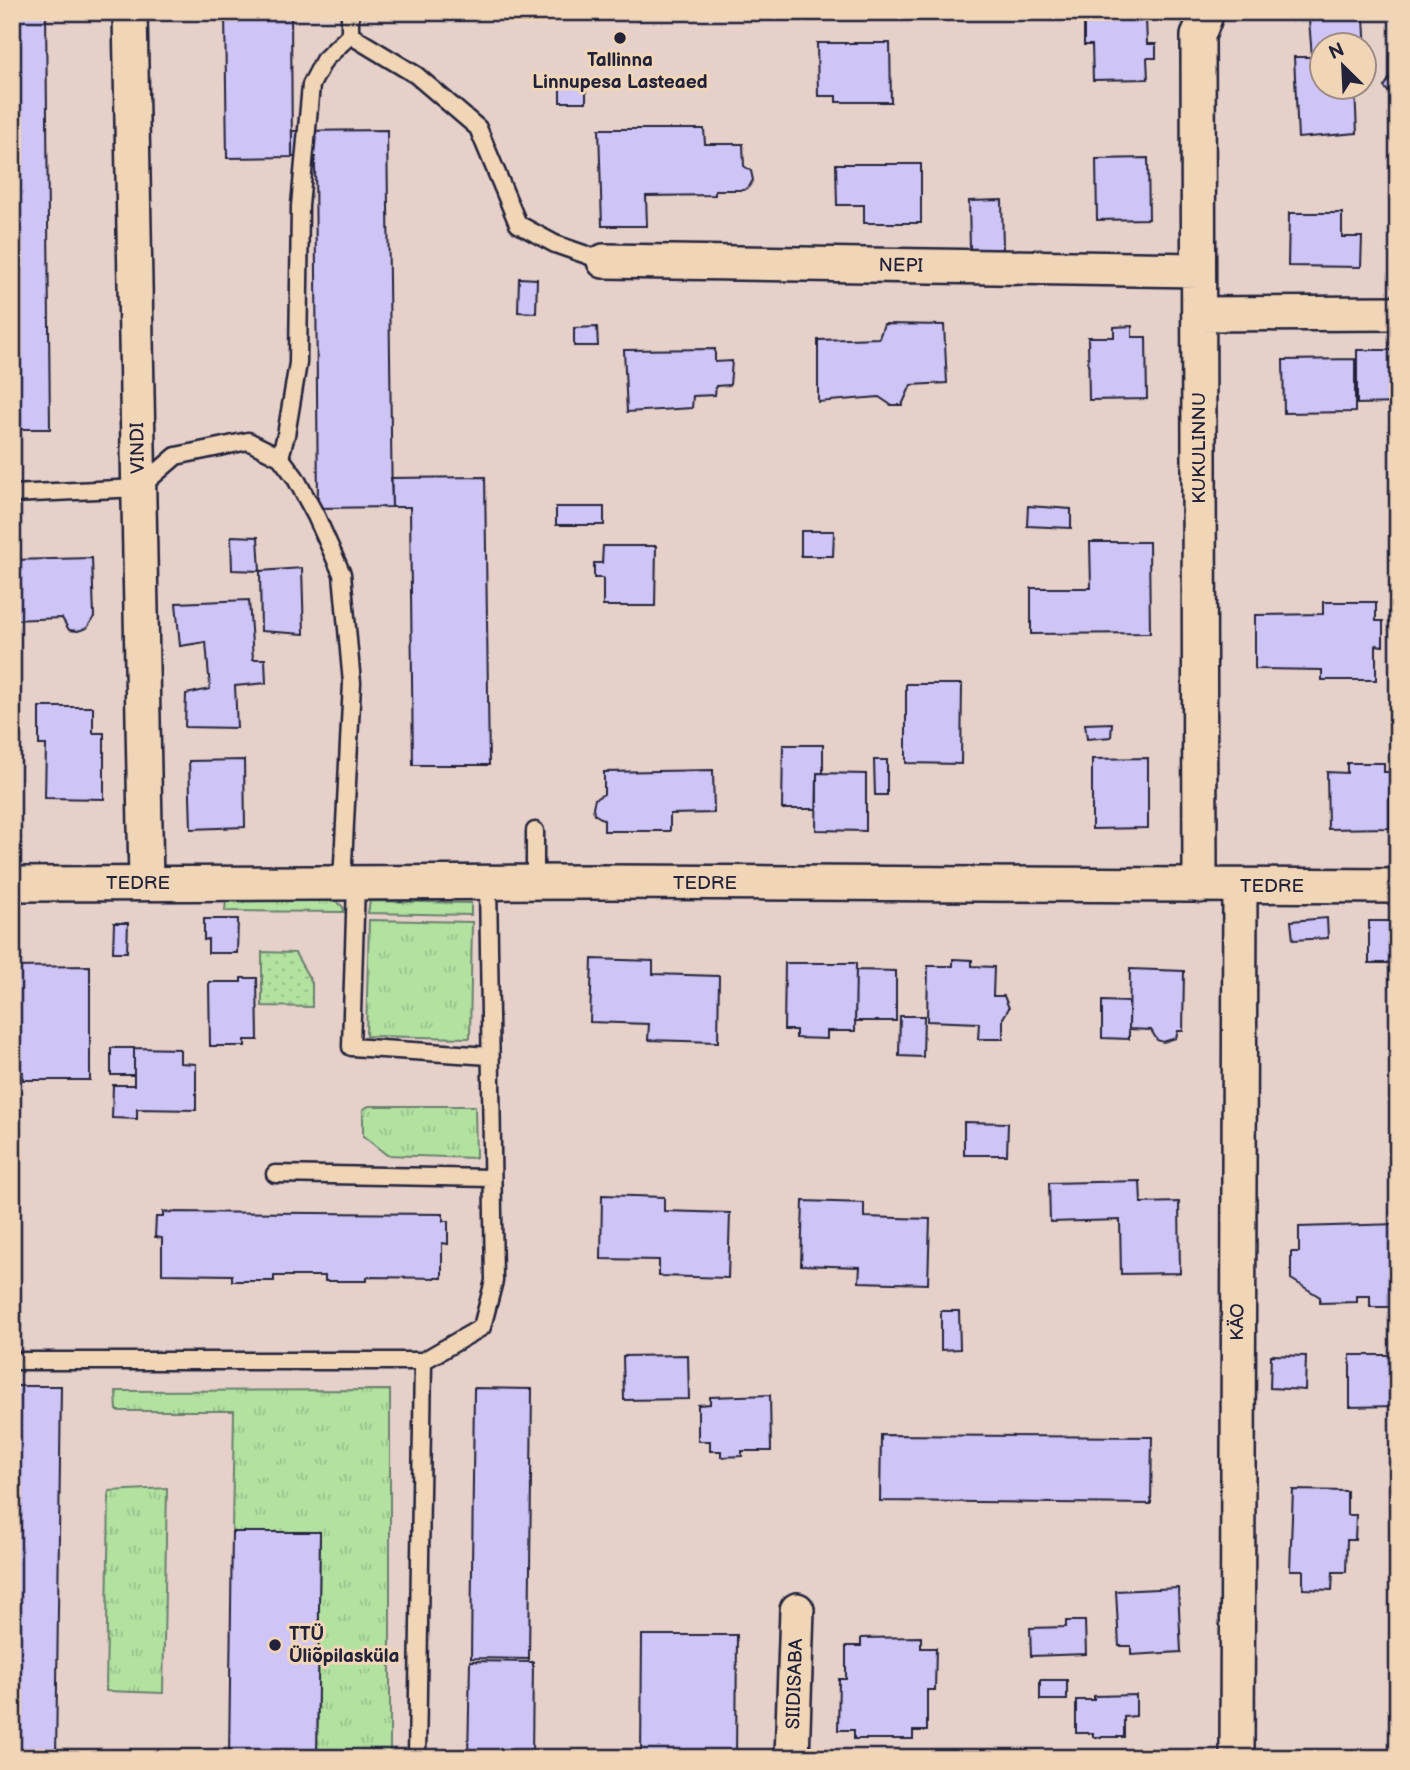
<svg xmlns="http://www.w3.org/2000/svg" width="1410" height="1770" viewBox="0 0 1410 1770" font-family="'Balsamiq Sans',sans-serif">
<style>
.grass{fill:url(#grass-tufts);stroke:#6a826e;stroke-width:2}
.park{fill:url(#park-dots);stroke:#6a826e;stroke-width:2}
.building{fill:#cec4f6;stroke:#22223b;stroke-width:2}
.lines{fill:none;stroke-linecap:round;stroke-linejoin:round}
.lane-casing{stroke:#22223b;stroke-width:21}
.street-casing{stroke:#22223b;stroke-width:38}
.lane{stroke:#f0d5b7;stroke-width:16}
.street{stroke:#f0d5b7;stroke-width:33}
.poi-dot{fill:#22223b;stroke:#f0d5b7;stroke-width:2.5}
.labels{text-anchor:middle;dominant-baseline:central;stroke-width:6;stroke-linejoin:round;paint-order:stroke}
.poi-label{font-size:19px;font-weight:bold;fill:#22223b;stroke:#f0d5b7}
.street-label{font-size:19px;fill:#22223b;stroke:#f0d5b7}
</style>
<defs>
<pattern id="grass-tufts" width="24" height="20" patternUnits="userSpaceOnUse" patternTransform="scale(1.75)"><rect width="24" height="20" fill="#b2e1a0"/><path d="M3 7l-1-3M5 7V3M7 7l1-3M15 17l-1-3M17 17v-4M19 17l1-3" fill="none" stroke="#99c18b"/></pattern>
<pattern id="park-dots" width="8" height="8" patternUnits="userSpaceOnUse" patternTransform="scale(1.75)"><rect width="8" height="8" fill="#b2e1a0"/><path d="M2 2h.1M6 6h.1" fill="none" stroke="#99c18b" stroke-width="1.8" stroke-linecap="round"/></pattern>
</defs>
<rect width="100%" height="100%" fill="#e6d0ca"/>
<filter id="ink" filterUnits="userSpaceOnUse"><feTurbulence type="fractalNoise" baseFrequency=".0143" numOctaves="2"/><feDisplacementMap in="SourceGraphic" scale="14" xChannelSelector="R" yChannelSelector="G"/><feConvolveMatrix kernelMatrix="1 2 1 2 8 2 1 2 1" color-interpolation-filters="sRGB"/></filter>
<g filter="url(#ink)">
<path class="grass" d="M226 899 335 900 343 907 344 912 225 911Z
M370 901 471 903V915L368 913Z
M369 920 472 922 470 1038 366 1036Z
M369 1106H475L476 1158 387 1155 363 1136V1109Z
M390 1390V1758H317L320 1533 232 1532 234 1411H117L116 1391Z
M167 1488 163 1693 106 1691 109 1491Z"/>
<path class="park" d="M262 952 295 953 312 983V1007L262 1006Z"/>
<path class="building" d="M12 12H46L50 429H12Z
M225 12H291L292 157 227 158Z
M1364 17 1366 54H1364V46H1322V88H1355L1357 133 1298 138 1294 57H1312L1309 20Z
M1146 19 1147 44H1156V58H1147L1148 79 1093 80 1092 45H1084V20Z
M817 43H890L891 102H836V96H818Z
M1391 76H1398V103L1384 87Z
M560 79 586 80V102H560Z
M599 129H704L705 144H743L744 166 751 171 753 180 749 187 744 190H715V195L646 196 647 226H602Z
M387 130 392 507 318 508 315 157H292V131Z
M1148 158 1149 219 1097 220 1096 159Z
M836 164H921V223H864V205H837Z
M1002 200 1003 249H970L969 201Z
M1289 213H1342V237H1362L1361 267 1288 266Z
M519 278 537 279 536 313 518 312Z
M884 324 944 325 947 383 911 385 902 405H891L879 397 818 402V340L879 338Z
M1132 326V337H1146L1147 399 1089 400 1088 337H1114V327Z
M597 327 598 346H574V328Z
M715 349V362L732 361 730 385 716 386 715 395 693 396 692 408 627 412 624 350Z
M1357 350H1398V403L1357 404Z
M1355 359V412L1284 413 1283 360Z
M485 477 489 765H413L410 507H392L391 478Z
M1028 506 1071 509V528L1027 526Z
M556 507H604V525H556Z
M801 531H834L833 556H801Z
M231 536 258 537 260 571 232 570Z
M1090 542H1149L1150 633 1031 634V588H1091Z
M603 546H656L655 606H603V578H594V563H602Z
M92 558 94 617 87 628 78 631 69 630 62 618 12 620V560Z
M302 568 304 634 261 631 260 571Z
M249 600 253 659H265L266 683 235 686 237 728 185 727 186 694 210 689 206 642 180 646 176 603Z
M1323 602H1376V621H1383V646L1376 645V680H1322V670L1255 669V615L1323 614Z
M906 684H962L961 764 906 763Z
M39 707H93V733H104V799L45 798 46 745H39Z
M1112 723 1111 737 1087 739 1085 724Z
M783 745H823V773H817V809H782Z
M1148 758V828L1092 829V759Z
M244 760 245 827 191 829 189 761Z
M874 760H887V795H875Z
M1347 763H1384V772H1390V828L1328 829 1327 772 1347 773Z
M713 770 714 813 670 814V831H604V820L594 814 593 807 595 799 604 794V772Z
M817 773 866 774V831L816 830Z
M1327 918 1328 938 1293 940 1291 921Z
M204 919H238L237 953H208V939L204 940Z
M1369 921H1398L1397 963H1369Z
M114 923H128L127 952H113Z
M592 959 653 961V974L719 976 718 1042 648 1040 649 1024 590 1022Z
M953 959 972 960V966L994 967 993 996H1004L1009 1008 1003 1018V1039H978L979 1023 927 1021 928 966H953Z
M785 963H856L855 1031H827V1039L796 1038V1030H784Z
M90 966V1080H23V1072H12V967Z
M1130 969 1184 971 1183 1031H1178L1176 1038 1163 1042 1157 1040 1151 1030 1129 1029Z
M856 970 896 971V1021H855Z
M241 978H257L258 1040H245V1046H210L209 982H241Z
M1102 1001 1129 1002V1039L1102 1038Z
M900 1016H924L923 1057 899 1056Z
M111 1048H134V1075H111Z
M134 1048 180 1049V1063L196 1064V1110L137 1109V1119L112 1118 113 1085H134Z
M964 1122 1008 1123 1007 1155H964Z
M1140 1181 1141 1203 1179 1202 1180 1273 1121 1274 1120 1220 1050 1222 1049 1183Z
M602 1195 664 1197V1211L730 1213 728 1278 659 1276V1260L601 1259Z
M803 1201 864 1203V1217L930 1219 928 1284 859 1282 860 1267 801 1265Z
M163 1212 443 1214V1221H448V1244L442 1243V1278L367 1277V1281H325V1276H274V1281H232V1275L162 1274V1238L155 1237 156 1217H163Z
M1398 1224V1307H1370V1296H1357V1302L1320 1303V1297L1291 1279V1252H1299V1227Z
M941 1311H959L960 1349 941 1350Z
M688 1355 689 1399 624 1400 623 1356Z
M1271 1355 1306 1356 1305 1390 1270 1388Z
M1350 1355H1398V1434L1395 1432 1394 1406 1350 1407Z
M12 1386H61L56 1758H12Z
M474 1388 532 1389 529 1659 471 1658Z
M770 1395 771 1451H742V1456L721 1457V1451H710V1441H698V1405L710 1404V1397Z
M881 1435 1152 1437 1151 1504 880 1501Z
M1293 1490 1347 1491V1515H1356L1355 1540H1347L1346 1572H1333L1332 1590 1303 1589V1570H1290Z
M232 1532H320L317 1758H229Z
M1178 1588 1181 1652 1131 1655V1646H1119L1116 1591Z
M1066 1621H1085L1086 1654 1031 1656 1030 1628 1066 1627Z
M642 1635H737L736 1758H641Z
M921 1637V1648H936L935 1690H927V1731H913V1739H854V1730H838L839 1679H846V1646H861V1638Z
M470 1661 533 1662 532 1758H468Z
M1040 1680H1067V1700H1040Z
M1136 1695V1716L1124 1717V1737H1093V1733H1076V1700H1094V1696Z"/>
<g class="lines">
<defs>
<path id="lane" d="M350 12V35L416 75 478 128 518 224 555 244 604 261
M280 457 286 435 298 363 300 206 311 85 324 60 350 35
M12 494 139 488 176 456 248 441 280 457 295 477 316 516 342 574 352 683 342 883
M356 883 351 1047 490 1056
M535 883V831
M275 1174 492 1178
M12 1361H423L482 1327 494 1281 488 883
M417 1758 423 1361"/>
<path id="street" d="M130 12 146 883
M604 261 1198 270
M1199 314 1398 313
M12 884 598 882 1398 886
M1200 886 1198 36 1207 12
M792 1758 797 1610
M1237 1758 1240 886"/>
</defs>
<use href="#lane" class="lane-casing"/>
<use href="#street" class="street-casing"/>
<use href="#lane" class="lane"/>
<use href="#street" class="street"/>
</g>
</g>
<g class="poi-dot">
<circle cx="620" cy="38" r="7"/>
<circle cx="275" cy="1645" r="7"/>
</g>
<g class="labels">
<g class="poi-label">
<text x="620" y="60">Tallinna<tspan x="620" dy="22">Linnupesa Lasteaed</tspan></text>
<text x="289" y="1634" text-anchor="start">TTÜ<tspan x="289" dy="22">Üliõpilasküla</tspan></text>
</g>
<g class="street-label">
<text transform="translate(901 266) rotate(1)">NEPI</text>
<text transform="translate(138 448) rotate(-91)">VINDI</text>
<text transform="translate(1199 448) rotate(-90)">KUKULINNU</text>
<text x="138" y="883">TEDRE</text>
<text x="705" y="883">TEDRE</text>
<text x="1272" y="886">TEDRE</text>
<text transform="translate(1237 1322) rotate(-90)">KÄO</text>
<text transform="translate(795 1684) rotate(-88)">SIIDISABA</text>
</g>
</g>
<rect width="1410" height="1770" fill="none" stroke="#f0d5b7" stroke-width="42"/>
<rect x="21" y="21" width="1368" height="1728" fill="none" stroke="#22223b" stroke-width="2.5" filter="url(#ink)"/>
<g transform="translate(1343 66) rotate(336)"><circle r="33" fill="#f0d5b7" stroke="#9e8d85" stroke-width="2"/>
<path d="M0-5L12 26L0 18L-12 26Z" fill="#22223b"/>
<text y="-10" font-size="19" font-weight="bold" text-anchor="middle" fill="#22223b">N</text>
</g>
</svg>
